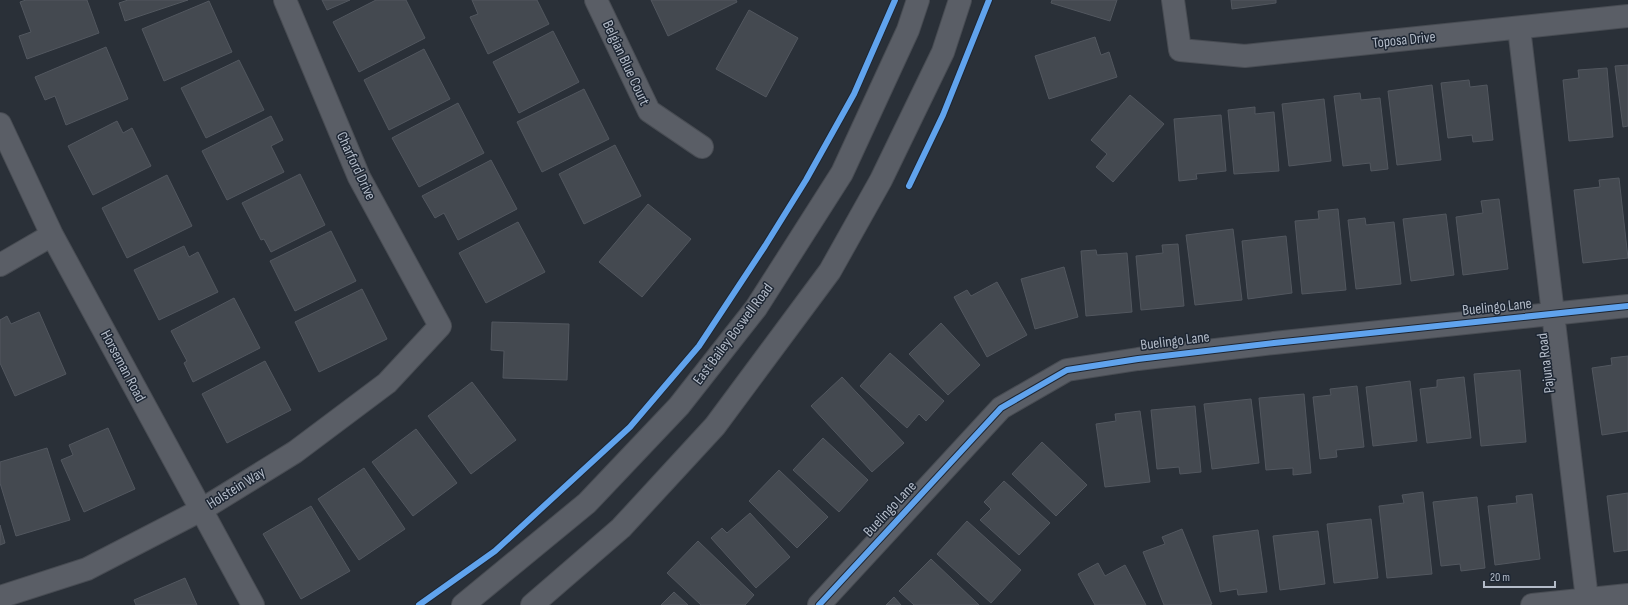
<svg xmlns="http://www.w3.org/2000/svg" width="1628" height="605" viewBox="0 0 1628 605" font-family="'Sofia Sans Condensed',sans-serif">
<style>
.building{fill:#444950;stroke:#52575f}
.lines{fill:none;stroke-linecap:round;stroke-linejoin:round}
.minor-casing{stroke:#484c53;stroke-width:24}
.tertiary-casing{stroke:#484c53;stroke-width:24}
.minor{stroke:#5a5e66;stroke-width:22}
.tertiary{stroke:#5a5e66;stroke-width:22}
.cycleway-casing{stroke:#1d2633;stroke-width:8}
.cycleway{stroke:#60a3ed;stroke-width:6}
.labels{text-anchor:middle;dominant-baseline:central;stroke-width:3;stroke-linejoin:round;paint-order:stroke}
.street-label{font-size:15px;fill:#b4bcc9;stroke:#1d2633}
</style>
<rect width="100%" height="100%" fill="#2a3038"/>
<path class="building" d="M26 0H87L99 33 27 59 19 36 31 32 20 2Z
M128 0H188L125 21 119 3Z
M322 0H350L327 10Z
M376 0H406L425 38 359 72 333 22Z
M472 0H537L549 24 488 54 470 17 478 14Z
M651 0H736L737 2 668 36Z
M1052 0H1117L1110 21 1051 3Z
M1231 0H1276V3L1232 9Z
M209 1 232 52 164 81 142 29Z
M749 10 798 38 766 97 716 69Z
M553 31 579 82 519 113 493 62Z
M1095 37 1101 55 1109 52 1117 77 1049 99 1035 56Z
M106 47 128 99 66 125 55 96 45 100 35 77Z
M424 49 450 99 389 130 364 80Z
M239 60 264 110 206 138 181 88Z
M1628 65V126L1623 127 1615 66Z
M1607 68 1613 137 1569 141 1563 80 1579 78 1578 70Z
M1469 80 1470 87 1487 85 1493 140 1473 142 1472 135 1448 138 1441 83Z
M1432 85 1441 160 1397 165 1388 91Z
M584 89 609 139 542 172 517 122Z
M1360 93 1361 100 1380 98 1388 169 1371 171 1370 163 1343 166 1334 96Z
M1130 95 1164 124 1113 182 1096 167 1107 154 1091 140Z
M1324 99 1331 161 1289 166 1282 104Z
M458 103 484 153 419 187 392 138Z
M1255 107V114L1274 112 1279 171 1234 174 1228 110Z
M1221 115 1226 171 1196 174 1197 179 1179 181 1174 119Z
M271 116 283 140 271 146 284 172 227 200 202 151Z
M117 121 123 133 132 128 151 166 93 195 68 146Z
M615 145 641 196 584 224 559 174Z
M491 160 517 209 458 240 444 213 435 218 422 196Z
M300 174 325 225 271 252 264 239 261 240 242 203Z
M167 175 192 226 127 258 102 208Z
M1619 178 1628 258 1583 263 1574 190 1600 187 1599 180Z
M1499 199 1508 269 1463 275 1456 217 1483 213 1481 201Z
M648 204 691 239 642 297 599 262Z
M1338 209 1346 290 1302 294 1295 221 1319 219 1318 211Z
M1446 214 1454 275 1411 281 1403 219Z
M1365 218 1366 225 1394 222 1401 284 1356 289 1348 220Z
M518 222 545 272 486 303 459 253Z
M1233 229 1242 300 1195 305 1186 235Z
M331 231 356 281 295 311 270 261Z
M1286 236 1292 293 1248 299 1242 241Z
M1178 244 1184 306 1141 310 1136 256 1163 253 1162 245Z
M184 246 189 257 198 252 218 292 159 320 134 270Z
M1096 250 1097 255 1127 253 1132 312 1086 316 1081 251Z
M1064 267 1078 317 1035 329 1021 279Z
M997 282 1027 335 987 357 954 297 967 290 971 296Z
M362 289 387 339 319 372 295 322Z
M234 298 260 348 193 382 184 363 187 361 171 331Z
M39 312 66 374 15 396 0 363V320L7 316 11 324Z
M492 322 569 324 567 380 503 378 504 351 491 350Z
M941 323 980 365 948 395 909 354Z
M890 353 944 401 926 421 919 414 907 428 860 386Z
M1628 356V431L1602 435 1592 368 1612 365 1611 358Z
M265 361 291 410 227 443 202 394Z
M1520 370 1526 442 1481 446 1474 374Z
M842 377 904 443 872 472 811 406Z
M1464 377 1471 438 1427 443 1420 389 1437 387V380Z
M1410 381 1417 441 1373 446 1366 387Z
M472 382 516 440 471 474 428 416Z
M1357 386 1364 447 1336 450 1337 457 1320 459 1313 397 1331 395 1330 389Z
M1304 394 1311 473 1293 475V468L1266 470 1259 398Z
M1251 399 1259 463 1212 469 1204 404Z
M1195 406 1201 472 1180 474 1179 467 1157 469 1151 410Z
M1140 411 1150 482 1105 487 1096 424 1116 421 1115 414Z
M108 428 135 489 84 512 61 460 73 455 69 445Z
M416 429 457 483 413 516 372 462Z
M823 438 868 480 839 512 793 470Z
M1042 442 1087 485 1056 516 1012 474Z
M47 448 70 520 16 536 0 483V462Z
M364 468 405 529 359 560 318 499Z
M779 470 828 517 797 548 749 501Z
M1004 481 1050 523 1019 555 980 520 991 509 984 502Z
M1423 492 1432 574 1387 578 1379 506 1404 503 1402 495Z
M1628 493V550L1614 552 1607 496Z
M1532 494 1540 559 1495 565 1488 506 1517 503 1516 496Z
M1477 497 1485 568 1461 571 1460 564 1441 566 1433 502Z
M311 506 350 571 301 599 263 534Z
M750 513 790 557 756 588 711 538 722 528 727 533Z
M1371 519 1378 578 1334 583 1327 524Z
M967 521 1021 570 991 603 937 554Z
M0 525 5 543 0 545Z
M1182 529 1212 604 1209 605H1164L1143 552 1165 544 1162 537Z
M1258 530 1267 592 1238 595 1237 589 1220 592 1213 536Z
M1318 531 1325 584 1280 590 1273 536Z
M698 541 754 595 745 605H701L667 573Z
M931 559 979 605H914L899 591Z
M1098 563 1105 576 1125 565 1146 605H1095L1078 574Z
M185 578 197 605H136L134 600Z
M674 592 688 605H661Z
M894 597 901 605H886Z"/>
<g class="lines">
<defs>
<path id="minor" d="M596 0 649 111 702 147
M1173 0 1180 50 1245 56 1628 16
M1519 28 1587 599
M0 124 52 235 253 605
M0 265 52 235
M0 597 87 569 201 510 295 452 387 383 440 326 359 177 285 0
M819 605 1001 408 1067 370 1138 359 1274 343 1628 306
M1532 605 1628 595"/>
<path id="tertiary" d="M463 605 587 503 679 406 756 308 842 173 908 30 918 0
M532 605 621 528 715 426 830 271 881 180 943 52 960 0"/>
</defs>
<use href="#minor" class="minor-casing"/>
<use href="#tertiary" class="tertiary-casing"/>
<use href="#minor" class="minor"/>
<use href="#tertiary" class="tertiary"/>
<defs>
<path id="cycleway" d="M909 186 943 115 989 0
M419 605 495 551 630 427 699 346 765 246 806 180 854 94 895 0
M819 605 1001 408 1067 370 1138 359 1274 343 1628 306"/>
</defs>
<use href="#cycleway" class="cycleway-casing"/>
<use href="#cycleway" class="cycleway"/>
</g>
<g class="labels">
<g class="street-label">
<text transform="translate(1404 40) rotate(-6)">Toposa Drive</text>
<text transform="translate(626 63) rotate(65)">Belgian Blue Court</text>
<text transform="translate(356 166) rotate(65)">Charford Drive</text>
<text transform="translate(1497 307) rotate(-6)">Buelingo Lane</text>
<text transform="translate(733 334) rotate(-53)">East Bailey Boswell Road</text>
<text transform="translate(1175 341) rotate(-7)">Buelingo Lane</text>
<text transform="translate(1546 363) rotate(-97)">Pajuna Road</text>
<text transform="translate(123 366) rotate(62)">Horseman Road</text>
<text transform="translate(236 488) rotate(-32)">Holstein Way</text>
<text transform="translate(890 509) rotate(-47)">Buelingo Lane</text>
</g>
</g>
<path d="M1484 581v6h71v-6" fill="none" stroke="#b4bcc9" stroke-width="2"/>
<text x="1490" y="581" font-size="12" fill="#b4bcc9" stroke="#1d2633" stroke-width="3" paint-order="stroke">20 m</text>
</svg>
